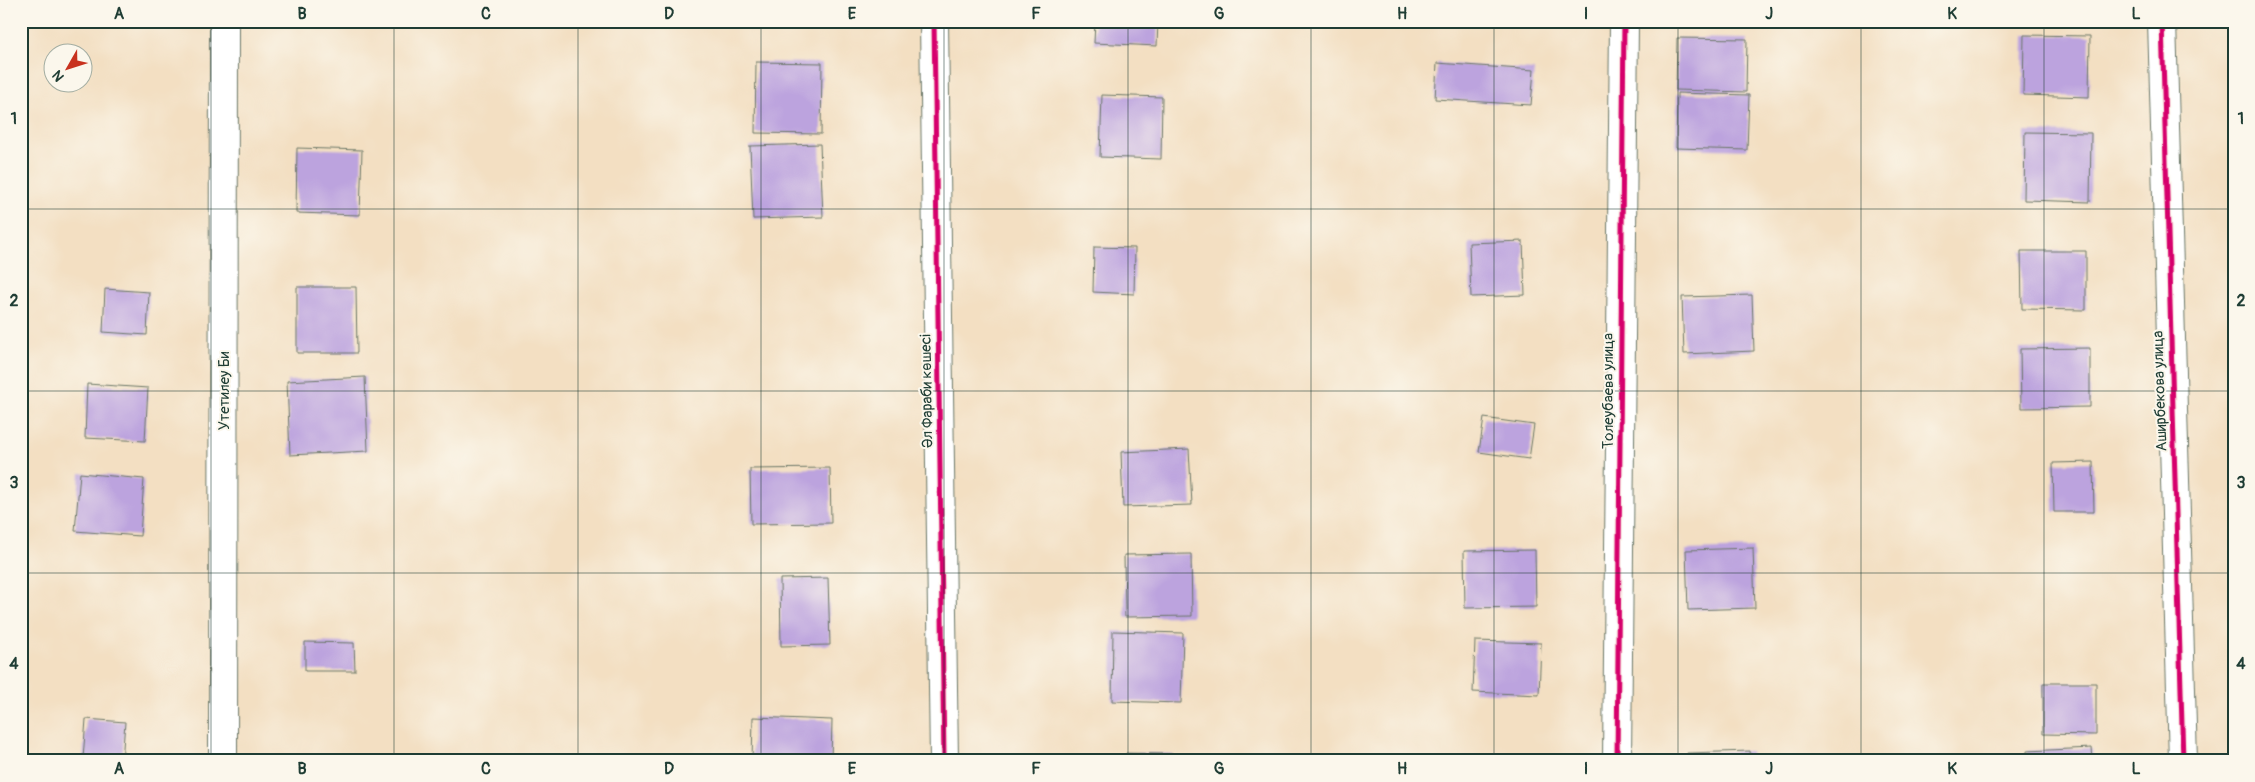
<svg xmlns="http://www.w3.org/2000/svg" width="2255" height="782" viewBox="0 0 2255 782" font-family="Pangolin,sans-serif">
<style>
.building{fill:#bca3de}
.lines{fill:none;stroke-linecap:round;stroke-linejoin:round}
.street-casing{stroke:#697666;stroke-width:30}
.secondary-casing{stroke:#697666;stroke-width:30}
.street{stroke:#fff;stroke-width:28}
.secondary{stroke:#fff;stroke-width:28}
.cycleway-casing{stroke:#fbf7ec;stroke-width:8}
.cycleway{stroke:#d6006c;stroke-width:5}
.grid{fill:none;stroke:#1f3d34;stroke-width:1;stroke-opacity:0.55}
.labels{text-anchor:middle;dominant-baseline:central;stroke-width:4;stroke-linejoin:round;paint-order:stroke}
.street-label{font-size:15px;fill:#1f3d34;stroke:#fbf7ec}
.neatline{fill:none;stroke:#1f3d34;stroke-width:2}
.grid-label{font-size:16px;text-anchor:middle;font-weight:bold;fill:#1f3d34}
</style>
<rect width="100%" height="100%" fill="#fbf7ec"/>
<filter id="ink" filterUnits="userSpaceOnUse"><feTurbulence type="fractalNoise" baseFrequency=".02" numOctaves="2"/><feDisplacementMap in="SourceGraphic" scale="10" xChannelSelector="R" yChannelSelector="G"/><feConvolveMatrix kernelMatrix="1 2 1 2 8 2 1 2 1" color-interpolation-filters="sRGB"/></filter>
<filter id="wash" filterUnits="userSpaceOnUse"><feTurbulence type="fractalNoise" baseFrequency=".0096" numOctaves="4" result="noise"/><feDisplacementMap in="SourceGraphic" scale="20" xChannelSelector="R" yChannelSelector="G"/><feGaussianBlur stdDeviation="1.12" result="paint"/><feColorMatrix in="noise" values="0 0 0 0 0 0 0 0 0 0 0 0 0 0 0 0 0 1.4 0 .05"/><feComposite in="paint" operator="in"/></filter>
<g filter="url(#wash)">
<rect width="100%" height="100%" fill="#f3dfc2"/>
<g id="blocks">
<path class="building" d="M1095 21H1158L1157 46 1094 43Z
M2024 35 2090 36 2089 97 2023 95Z
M1677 38 1747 39 1746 92 1676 90Z
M756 62 822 63 821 134 755 133Z
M1437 63 1534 70 1531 105 1435 99Z
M1677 93 1749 95 1747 150 1676 148Z
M1102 95 1162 97 1161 159 1100 157Z
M2025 132 2091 133 2090 202 2024 200Z
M820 144 823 217 753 219 750 146Z
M297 148 362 150 360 215 296 213Z
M1523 241 1525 295 1471 297 1469 243Z
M1094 247 1135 248 1134 294 1093 292Z
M2021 251H2086V310L2022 309Z
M2232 283H2234V311H2231Z
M297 287H356L357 353H297Z
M105 289 149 292 147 335 103 332Z
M1752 295 1754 351 1684 354 1682 297Z
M2090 348V407L2021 408 2020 349Z
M365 377 368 451 290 455 287 381Z
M87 384 148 388 145 441 85 438Z
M1484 418 1534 425 1529 459 1479 452Z
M1189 449 1192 505 1123 507 1121 452Z
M2093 462 2094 512H2054L2053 463Z
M830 468 831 523 751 524 750 469Z
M80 473 144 479 140 536 75 531Z
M1753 548 1755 608 1688 610 1686 550Z
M1535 550 1536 607 1465 608 1464 551Z
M1191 554 1192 616 1125 617 1124 555Z
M828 578 830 645 781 646 780 579Z
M1113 631 1183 633 1181 703 1112 701Z
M1475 641 1541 643 1539 695 1473 692Z
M305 642 354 643 355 671H305Z
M2043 683H2096V735L2043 734Z
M753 717 832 720 831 761H752Z
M86 719 125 722 122 761 83 759Z
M2092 748 2093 761H2027V751Z
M1750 751 1751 761H1687V753Z
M1126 753 1173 754V761H1126Z
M1531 755 1532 761H1487V758Z"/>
</g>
</g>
<g filter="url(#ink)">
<use href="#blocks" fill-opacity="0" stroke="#697666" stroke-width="1"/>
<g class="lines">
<defs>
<path id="street" d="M2162 21 2183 761
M223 761 224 21
M1617 761 1624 21"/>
<path id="secondary" d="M934 21 944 761"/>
</defs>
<use href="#street" class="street-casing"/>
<use href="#secondary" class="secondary-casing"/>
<use href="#street" class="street"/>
<use href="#secondary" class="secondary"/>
<defs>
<path id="cycleway" d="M934 21 944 761
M2162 21 2183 761
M1617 761 1624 21"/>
</defs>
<use href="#cycleway" class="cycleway-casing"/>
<use href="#cycleway" class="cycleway"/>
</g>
</g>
<path class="grid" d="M211 21V761M394 21V761M578 21V761M761 21V761M944 21V761M1128 21V761M1311 21V761M1494 21V761M1678 21V761M1861 21V761M2044 21V761M21 209H2234M21 391H2234M21 573H2234"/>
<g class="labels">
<g class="street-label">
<text transform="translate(224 391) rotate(-90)">Утетилеу Би</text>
<text transform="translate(927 391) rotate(-91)">Әл Фараби көшесі</text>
<text transform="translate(1608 391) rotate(-90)">Толеубаева улица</text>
<text transform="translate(2160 391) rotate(-92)">Аширбекова улица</text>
</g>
</g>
<rect width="2255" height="782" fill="none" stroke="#fbf7ec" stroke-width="55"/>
<g transform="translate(68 68) rotate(231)"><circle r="24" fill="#fbf7ec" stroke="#a3ada2"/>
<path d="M0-4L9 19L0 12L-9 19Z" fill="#c8321e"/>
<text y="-8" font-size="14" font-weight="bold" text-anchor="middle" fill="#1f3d34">N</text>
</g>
<rect x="28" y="28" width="2200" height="726" class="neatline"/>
<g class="grid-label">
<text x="119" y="19">A</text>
<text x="302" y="19">B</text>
<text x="486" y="19">C</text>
<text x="669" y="19">D</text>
<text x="852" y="19">E</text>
<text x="1036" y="19">F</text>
<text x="1219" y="19">G</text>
<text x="1402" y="19">H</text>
<text x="1586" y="19">I</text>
<text x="1769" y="19">J</text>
<text x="1952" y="19">K</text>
<text x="2136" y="19">L</text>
<text x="14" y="124">1</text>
<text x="2241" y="124">1</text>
<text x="14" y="306">2</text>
<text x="2241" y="306">2</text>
<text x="14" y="488">3</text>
<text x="2241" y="488">3</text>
<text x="14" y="669">4</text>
<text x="2241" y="669">4</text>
<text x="119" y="774">A</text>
<text x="302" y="774">B</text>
<text x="486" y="774">C</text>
<text x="669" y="774">D</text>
<text x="852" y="774">E</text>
<text x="1036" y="774">F</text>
<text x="1219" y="774">G</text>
<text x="1402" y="774">H</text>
<text x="1586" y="774">I</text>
<text x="1769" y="774">J</text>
<text x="1952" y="774">K</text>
<text x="2136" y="774">L</text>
</g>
</svg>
